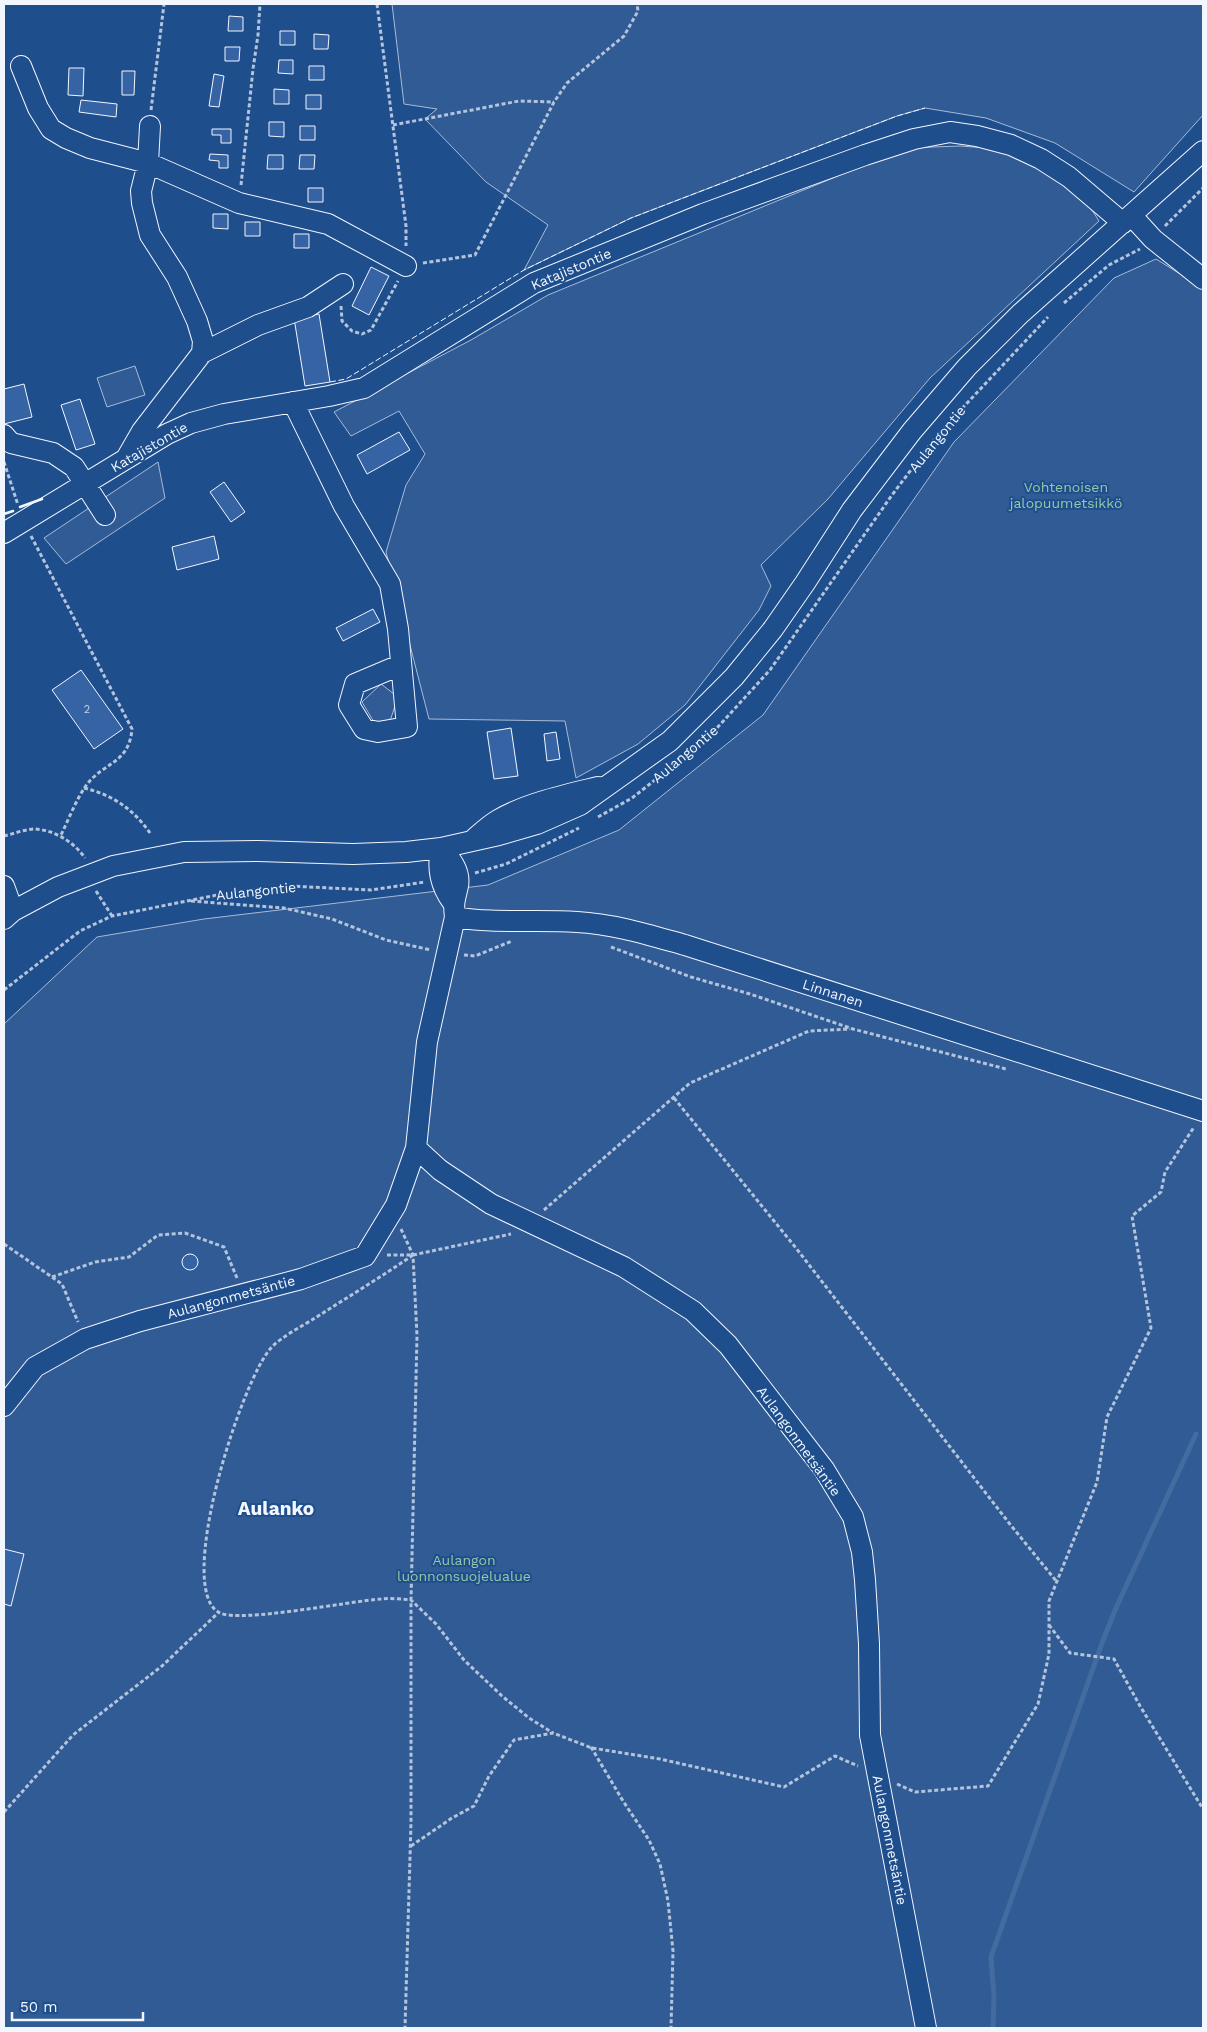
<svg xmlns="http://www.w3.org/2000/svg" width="1207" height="2032" viewBox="0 0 1207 2032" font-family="'Work Sans',sans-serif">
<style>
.built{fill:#305b95;stroke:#a8bbd7}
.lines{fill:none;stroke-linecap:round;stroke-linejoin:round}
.stream{stroke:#446ba0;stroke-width:5}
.building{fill:#3563a3;stroke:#f2f6ff}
.minor-casing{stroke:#f2f6ff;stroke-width:22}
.path{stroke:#b3c4dc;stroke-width:3;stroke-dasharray:4 2.5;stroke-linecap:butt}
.minor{stroke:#1f4e8c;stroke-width:20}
.fence{stroke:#f2f6ff;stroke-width:1;stroke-dasharray:6 2.5;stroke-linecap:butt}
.wall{stroke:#f2f6ff;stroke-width:2.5}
.labels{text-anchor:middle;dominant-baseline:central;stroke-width:4;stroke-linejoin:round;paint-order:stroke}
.number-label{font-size:11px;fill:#c3d1e8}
.street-label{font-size:14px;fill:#f2f6ff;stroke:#1f4e8c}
.park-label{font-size:14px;fill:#97c8a6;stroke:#1f4e8c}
.district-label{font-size:19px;font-weight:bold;fill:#f2f6ff;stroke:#1f4e8c}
</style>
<rect width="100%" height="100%" fill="#1f4e8c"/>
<path class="built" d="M392 4H1203V115L1134 192 1055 143 986 118 925 108 897 116 631 218 524 270 548 225 486 182 425 119 437 109 404 104Z
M960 146 1001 149 1026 157 1069 188 1092 210 1099 221 930 378 828 499 761 565 771 586 759 610 685 705 638 744 576 778 565 721 429 719 386 552 406 485 425 454 399 411 351 436 334 412 471 340 548 295 906 148Z
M1156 259 1203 288V2028H4V1024L97 937 204 919 488 885 619 830 763 715 954 442 1114 278Z
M135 366 145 395 107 407 97 378Z
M158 462 165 498 66 564 44 538Z
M381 684 398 697 390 721 374 722 362 702Z"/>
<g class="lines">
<path class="stream" d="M993 2028 994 1997 991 1957 1102 1643 1116 1608 1196 1434"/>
</g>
<path class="building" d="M229 16 243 17V31H228Z
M280 31H295V45H280Z
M314 34 329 35 328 49H314Z
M225 47H240L239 61H225Z
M279 60H293V74L278 73Z
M309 66H324V80H309Z
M69 68H84L83 96 68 95Z
M122 71H135L134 95H122Z
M214 74 224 76 219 107 209 106Z
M274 89 289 90V104H274Z
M306 95H321V109H306Z
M81 100 117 104 116 117 79 112Z
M269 122H284V137L269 136Z
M300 126H315V140H300Z
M212 129H231V143H221V135H212Z
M210 154 228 155V168H219V161L209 160Z
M268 155H283V169H267Z
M300 155H315L314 169H299Z
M308 188H323V202H308Z
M213 214H228V229L213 228Z
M245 222H260V236H245Z
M294 234H309V248H294Z
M371 267 389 276 369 315 352 306Z
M319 314 330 382 305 386 294 318Z
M24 384 32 417 4 424V389Z
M80 399 95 444 76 450 61 405Z
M399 432 410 450 367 474 357 455Z
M224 482 245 512 231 522 210 492Z
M214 536 219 559 177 570 172 547Z
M373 609 380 622 343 641 336 628Z
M81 670 123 729 94 749 52 690Z
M511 728 518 776 494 779 487 732Z
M556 732 560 759 547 761 544 734Z
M182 1262a8 8 0 1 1 16 0a8 8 0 1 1-16 0Z
M4 1549 24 1554 11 1606 4 1604Z"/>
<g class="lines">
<defs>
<path id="minor" d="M21 66 38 108 51 129 66 138 90 148 148 163 239 203 328 224 406 266
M1132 216 1153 239 1203 279
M202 353 258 325 308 307 343 284
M293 402 344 506 390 584 398 629 407 727 378 732 364 729 349 705 355 684 400 665
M4 435 11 443 53 453 74 467 105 515
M127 457 142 431 202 353 203 341 197 321 177 277 150 235 142 203 141 191 148 163 150 126
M4 533 167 434 191 423 224 414 329 396 364 388 534 283 703 214 865 155 914 139 950 132 977 136 1011 145 1041 159 1069 177 1123 223
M474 839C481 833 489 825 498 820 527 803 565 795 598 787
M441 848C437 869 440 885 453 903
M4 886 13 911
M455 917C495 924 536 919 577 922 614 924 649 935 685 945L1203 1111
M4 919 13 911 58 887 113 866 184 852 258 851 353 854 406 852 441 848 499 835 537 824 580 805 670 741 734 677 773 629 805 583 852 510 912 431 967 367 1020 314 1203 151
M416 1148 427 1042 455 917C453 902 455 900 458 886 461 871 450 858 441 848
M4 1406 35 1367 85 1339 140 1321 301 1279 365 1256 396 1205 416 1148 440 1170 491 1204 624 1267 693 1311 728 1345 824 1469 853 1517 862 1552 865 1580 869 1644 870 1735 926 2028"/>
</defs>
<use href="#minor" class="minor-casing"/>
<path class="path" d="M377 4 406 226V246
M151 110 164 4
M393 125 519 101 554 102
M241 185 253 69 258 35 260 4
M1165 226 1203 188
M423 263 475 255 554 102 567 83 624 36 638 11 637 4
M1064 303 1109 265 1140 249
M341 306 342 321 352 331 362 334 371 330 398 281
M4 462 18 505
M31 536 132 729C129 765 102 762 85 787 75 802 68 821 60 837
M84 788C113 795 133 809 150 833
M598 817 632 798 706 740 770 670 892 495 939 433 1048 317
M4 836C13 834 25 829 35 829 54 830 74 842 85 858
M475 873 506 864 579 828
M96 891 112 916
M191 901 284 908 332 919 386 940 431 950
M611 947 691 977 750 994 853 1029 1006 1069
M464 955 475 956 512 941
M4 990 80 931 112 916 222 894 289 886 371 890 425 882
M674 1098 796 1248 1009 1523 1057 1582
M544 1210 690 1083 809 1031 850 1029
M401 1229 413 1255 417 1336 411 1600V1823L405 2028
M4 1244 62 1284 78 1322
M387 1255H413L511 1234
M413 1255C381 1277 348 1297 315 1318 301 1327 282 1336 271 1348 242 1379 173 1591 220 1613 240 1623 351 1601 381 1599 391 1598 402 1599 411 1600L436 1624 464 1660 502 1696 529 1718 553 1733
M52 1277 95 1262 129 1257 158 1235 185 1233 224 1247 237 1278
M1049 1625 1070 1653 1114 1659 1140 1706 1203 1809
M591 1747 623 1801 649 1840 660 1864 668 1901 673 1951 671 2028
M897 1784 915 1792 988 1786 1038 1704 1049 1654V1601L1097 1482 1107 1417 1151 1328 1132 1216 1161 1192 1165 1172 1194 1127
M4 1812 73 1735 162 1666 218 1613
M411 1846 452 1818 474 1806 489 1776 514 1740 553 1733 592 1748 660 1759 784 1787 835 1756 858 1766"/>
<use href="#minor" class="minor"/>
<path class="fence" d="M330 382 346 379 524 270 631 218 897 116 925 108"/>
<path class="wall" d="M20 507 42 499
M4 514 13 511"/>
</g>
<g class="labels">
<g class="number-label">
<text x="87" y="709">2</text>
</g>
<g class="street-label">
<text transform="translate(571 269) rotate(-23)">Katajistontie</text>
<text transform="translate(937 439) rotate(-51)">Aulangontie</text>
<text transform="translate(149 447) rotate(-30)">Katajistontie</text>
<text transform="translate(685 754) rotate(-40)">Aulangontie</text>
<text transform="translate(256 891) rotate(-6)">Aulangontie</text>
<text transform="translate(833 993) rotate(18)">Linnanen</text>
<text transform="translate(231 1297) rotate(-15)">Aulangonmetsäntie</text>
<text transform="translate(799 1441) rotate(54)">Aulangonmetsäntie</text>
<text transform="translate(890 1840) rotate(79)">Aulangonmetsäntie</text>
</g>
<g class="park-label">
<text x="1066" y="487">Vohtenoisen<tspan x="1066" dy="16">jalopuumetsikkö</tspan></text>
<text x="464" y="1560">Aulangon<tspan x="464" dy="16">luonnonsuojelualue</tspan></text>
</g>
<g class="district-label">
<text x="276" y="1508">Aulanko</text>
</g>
</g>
<rect width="1207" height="2032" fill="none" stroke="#f2f6ff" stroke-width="10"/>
<path d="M12 2012v8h131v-8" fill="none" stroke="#f2f6ff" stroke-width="2.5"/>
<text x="20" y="2012" font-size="15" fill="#f2f6ff" stroke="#1f4e8c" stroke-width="4" paint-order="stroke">50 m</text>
</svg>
